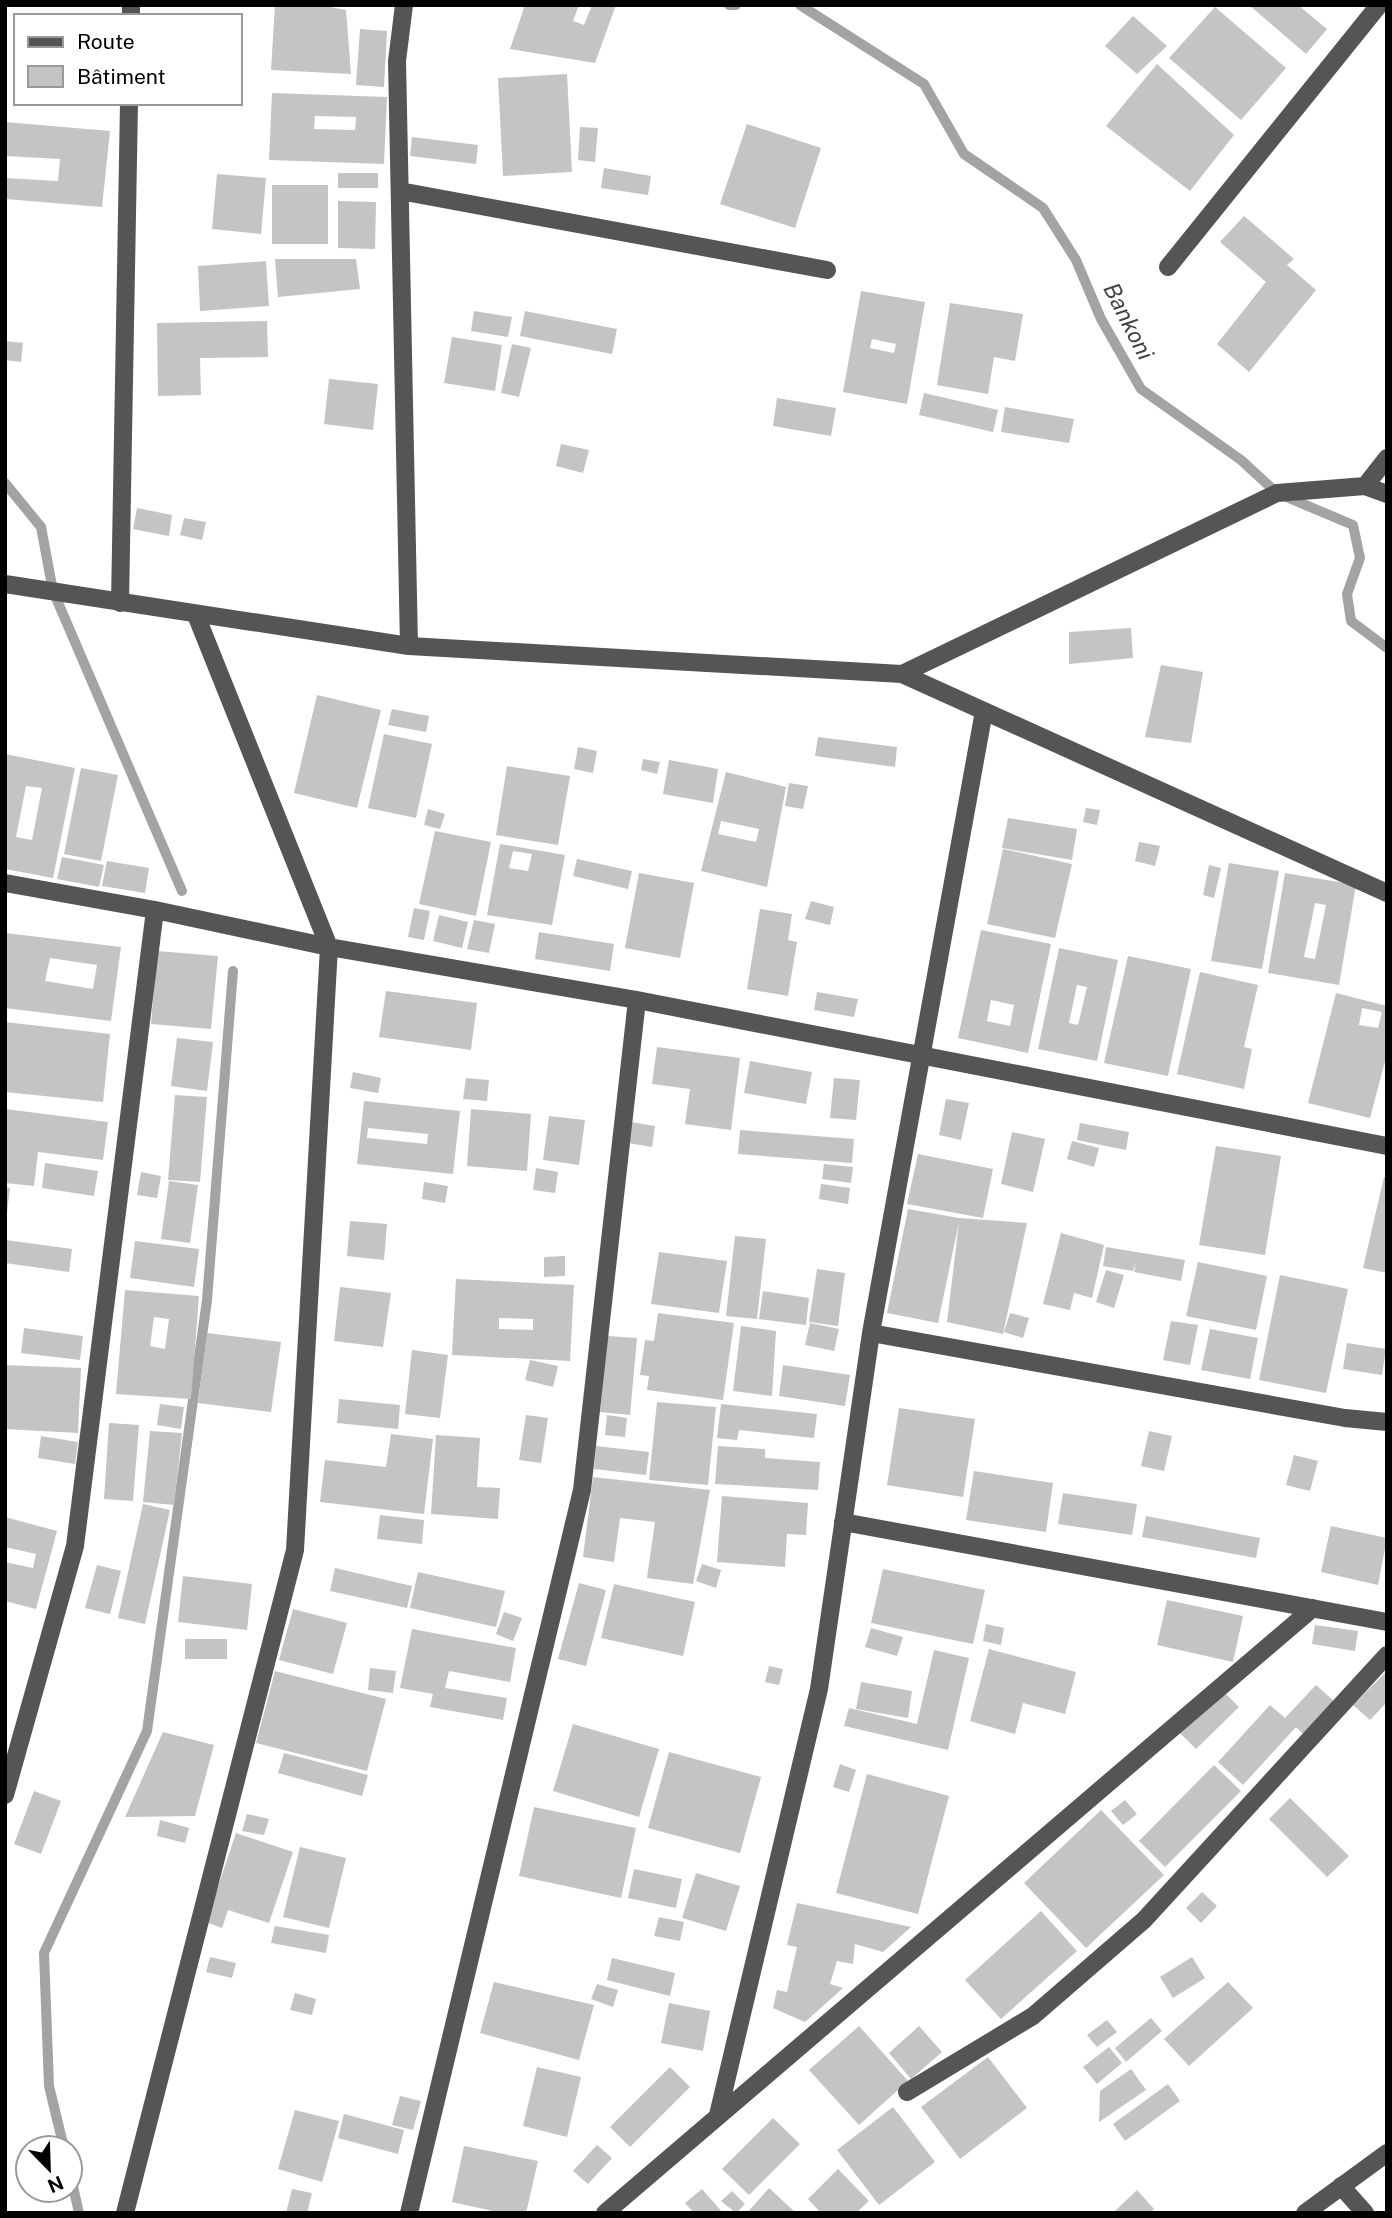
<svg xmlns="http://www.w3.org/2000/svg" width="1392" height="2218" viewBox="0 0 1392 2218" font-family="'Public Sans',sans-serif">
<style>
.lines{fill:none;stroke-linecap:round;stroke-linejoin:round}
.stream{stroke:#a3a3a3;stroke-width:10}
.building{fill:#c4c4c4;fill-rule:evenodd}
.minor{stroke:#555;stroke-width:18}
.labels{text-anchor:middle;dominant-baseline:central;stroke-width:6;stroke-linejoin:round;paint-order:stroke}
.water-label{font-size:23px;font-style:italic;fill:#444;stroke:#fff}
</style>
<rect width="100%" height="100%" fill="#fff"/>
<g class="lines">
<path class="stream" d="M729 5H736
M800 5 924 84 964 154 1043 208 1076 260 1101 319 1141 389 1241 460 1277 493 1353 525 1360 558 1347 594 1351 621 1387 648
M5 483 41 527 53 591 182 891
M64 2148 49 2086 44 1953 147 1731 207 1300 233 971
M70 2173 79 2213"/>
</g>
<path class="building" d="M275 5H320L346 10 351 74 271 70Z
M525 5H579L573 21 584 25 592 5H616L595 63 510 49Z
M1249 5H1298L1327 29 1306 54Z
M1215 7 1286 68 1241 120 1169 58Z
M1133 16 1167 46 1137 74 1105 46Z
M360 29 387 31 384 87 356 85Z
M1157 64 1234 135 1190 191 1106 126Z
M567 74 572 172 503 176 498 78Z
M272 93 387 97 384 164 269 160ZM315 116 356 117 355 130 314 129Z
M5 122 110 131 102 207 5 199V178L58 181 60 159 5 156Z
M747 124 821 148 795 228 720 204Z
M580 127 598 128 595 162 578 160Z
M412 137 478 145 476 164 410 156Z
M604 168 651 176 648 195 601 188Z
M338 173H378V188H338Z
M217 174 266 178 261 234 212 229Z
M272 185H328V244H272Z
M338 201 376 202 375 249 338 248Z
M1244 216 1294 259 1287 265 1316 290 1249 372 1217 344 1266 282 1220 242Z
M275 259H356L360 289 278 297Z
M266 261 269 306 200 311 198 266Z
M861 291 925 302 907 404 843 392ZM872 339 896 344 894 353 870 348Z
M950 303 1023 314 1015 361 994 357 988 394 937 385Z
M474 311 512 317 508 337 471 331Z
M525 311 617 329 612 354 520 336Z
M267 321 268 357 200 358 201 395 158 396 157 323Z
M452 337 502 345 495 391 444 383Z
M5 341 23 343 21 362 5 360Z
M512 344 531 348 519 397 501 393Z
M329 379 378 384 373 430 324 424Z
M924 393 998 410 993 432 919 415Z
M777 398 836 408 831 436 773 426Z
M1005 407 1074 419 1069 443 1001 432Z
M561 444 589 450 583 473 556 466Z
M137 508 172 515 169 536 133 529Z
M184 518 206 522 202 540 180 535Z
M1131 628 1133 658 1069 664V632Z
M1161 665 1203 672 1191 743 1145 737Z
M317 695 381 710 357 808 294 793Z
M392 709 429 716 426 732 388 725Z
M384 734 432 744 416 818 368 808Z
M818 737 897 747 895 767 815 756Z
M578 747 597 751 593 773 574 769Z
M5 754 75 768 53 878 5 869ZM26 786 42 788 32 840 16 837Z
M643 759 660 762 657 774 641 770Z
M669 760 718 769 713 803 663 794Z
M507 766 570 776 558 845 496 835Z
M81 768 118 775 101 861 64 854Z
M726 772 786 787 767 887 701 871ZM721 821 759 829 756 842 718 834Z
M789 783 808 786 803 809 785 806Z
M1086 808 1100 810 1097 825 1083 822Z
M428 809 445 814 440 829 424 825Z
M1008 818 1077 829 1072 860 1002 848Z
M435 831 491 842 476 916 419 904Z
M1139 842 1160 846 1155 866 1135 861Z
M500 844 565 855 552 925 487 915ZM513 851 532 854 528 871 509 868Z
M1003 849 1072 864 1055 938 987 924Z
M62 857 104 865 99 887 57 879Z
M577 859 632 871 628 889 573 876Z
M107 861 149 868 145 893 102 886Z
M1229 863 1279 871 1262 969 1211 961Z
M1209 865 1221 868 1214 898 1203 895Z
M639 873 694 883 680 958 625 948Z
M1285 873 1356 885 1339 985 1268 973ZM1315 903 1326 905 1315 959 1304 957Z
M811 901 834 907 830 925 805 919Z
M414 908 430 911 424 940 408 937Z
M760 909 792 914 788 940 797 942 788 996 747 989Z
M439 915 468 922 462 948 433 941Z
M474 920 495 924 489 953 467 949Z
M981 930 1051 944 1028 1053 958 1038ZM991 1000 1014 1005 1010 1026 987 1021Z
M539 932 614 944 610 971 535 959Z
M6 933 121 947 111 1021 5 1008ZM50 958 97 965 93 989 45 981Z
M1059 948 1118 960 1097 1061 1038 1049ZM1077 985 1087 987 1078 1025 1069 1023Z
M157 951 218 956 211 1029 151 1024Z
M1128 956 1191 969 1168 1076 1104 1063Z
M1200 972 1258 985 1244 1047 1252 1049 1244 1089 1177 1074Z
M386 991 477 1003 471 1050 379 1037Z
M817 992 858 999 854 1017 814 1010Z
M1336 993 1387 1006V1054L1370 1118 1308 1103ZM1362 1008 1382 1012 1378 1028 1359 1025Z
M5 1022 110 1034 103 1102 5 1092Z
M177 1038 213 1042 207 1091 171 1086Z
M657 1047 740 1058 731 1130 685 1124 690 1089 652 1084Z
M750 1061 812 1072 806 1104 744 1093Z
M353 1072 381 1078 378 1093 350 1088Z
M466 1078 489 1080 487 1101 463 1099Z
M834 1078 860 1080 856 1120 830 1118Z
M175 1095 207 1097 200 1182 168 1180Z
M946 1099 969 1103 961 1140 939 1135Z
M364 1101 460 1111 453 1174 357 1164ZM368 1128 428 1134 427 1144 367 1138Z
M5 1109 108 1122 103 1160 38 1152 34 1186 5 1183Z
M471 1109 531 1114 527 1171 467 1166Z
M549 1116 585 1120 579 1165 543 1160Z
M631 1122 655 1126 652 1147 628 1143Z
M1080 1123 1129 1132 1126 1150 1077 1140Z
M740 1130 854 1139 852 1163 738 1154Z
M1012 1132 1045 1139 1033 1192 1001 1184Z
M1072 1141 1099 1148 1094 1167 1067 1159Z
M1216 1146 1281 1156 1265 1255 1199 1245Z
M918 1154 993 1169 983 1218 907 1204Z
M45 1163 98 1171 94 1196 42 1188Z
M824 1164 853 1167 851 1183 822 1179Z
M536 1168 558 1172 555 1193 533 1190Z
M141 1172 161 1176 157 1198 137 1195Z
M1384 1177 1387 1178V1273L1363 1268Z
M169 1181 198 1185 190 1243 161 1239Z
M424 1182 448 1186 445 1203 422 1199Z
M821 1184 850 1188 848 1204 819 1199Z
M5 1187 10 1188 7 1212H5Z
M908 1209 959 1218 1027 1223 1003 1334 947 1322 959 1222 938 1323 887 1313Z
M350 1221 387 1224 384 1260 347 1256Z
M1061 1233 1104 1245 1092 1298 1074 1293 1070 1310 1043 1304Z
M735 1236 766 1239 757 1319 726 1316Z
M6 1240 72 1249 69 1272 5 1263Z
M135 1241 199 1249 194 1287 130 1278Z
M1106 1247 1185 1260 1181 1281 1134 1272 1136 1262 1133 1271 1103 1266Z
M659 1252 727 1261 719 1313 651 1304Z
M565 1256V1276L544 1277V1257Z
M1198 1262 1267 1276 1256 1330 1186 1316Z
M817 1269 845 1273 838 1326 809 1322Z
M1106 1270 1124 1275 1114 1308 1096 1302Z
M1280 1275 1348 1289 1326 1393 1259 1380Z
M456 1279 574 1285 570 1361 452 1355ZM499 1318 533 1319V1330L499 1329Z
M340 1287 391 1293 383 1347 334 1341Z
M125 1290 199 1296 191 1399 116 1394ZM154 1317 169 1319 165 1349 150 1346Z
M763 1291 809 1298 806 1325 759 1319Z
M658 1313 734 1323 723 1400 647 1390 649 1376 640 1375 645 1340 654 1341Z
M1010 1313 1029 1318 1023 1338 1004 1332Z
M1171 1321 1198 1325 1190 1365 1163 1360Z
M810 1323 839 1329 834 1351 805 1345Z
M741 1326 776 1331 772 1396 733 1391Z
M24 1328 83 1336 80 1360 21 1353Z
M1210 1329 1258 1338 1250 1379 1201 1370Z
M207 1333 281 1342 271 1412 198 1403Z
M607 1336 637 1338 630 1415 600 1412Z
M1347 1343 1386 1349 1382 1375 1343 1369Z
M412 1350 448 1355 440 1418 405 1414Z
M530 1360 558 1366 553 1387 525 1380Z
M5 1365 81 1368 78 1433 5 1429Z
M783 1365 850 1375 845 1406 779 1396Z
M339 1399 400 1405 398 1429 337 1423Z
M657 1402 716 1407 708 1485 649 1480Z
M160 1404 184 1407 181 1429 157 1425Z
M721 1404 817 1414 814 1438 739 1430 737 1440 717 1438Z
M899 1408 975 1419 963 1497 887 1485Z
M526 1415 548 1418 541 1463 519 1460Z
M607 1415 627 1418 625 1437 605 1435Z
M109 1423 139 1425 133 1501 104 1499Z
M150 1431 182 1433 174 1505 143 1502Z
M1149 1431 1172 1436 1164 1471 1141 1466Z
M391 1434 433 1439 424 1514 320 1502 325 1460 386 1467Z
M436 1435 480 1438 477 1487 500 1488 498 1519 431 1514Z
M41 1436 78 1442 75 1464 38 1458Z
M596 1446 649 1452 646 1475 594 1469Z
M718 1446 765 1449V1458L820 1462 818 1490 715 1484Z
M1294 1455 1318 1461 1310 1491 1286 1485Z
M974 1471 1053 1483 1046 1532 966 1520Z
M593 1477 710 1490 693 1584 647 1578 655 1522 620 1518 614 1562 583 1557Z
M1063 1493 1137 1504 1132 1535 1058 1524Z
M722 1496 808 1503 806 1535 787 1534 785 1567 717 1562Z
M143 1504 170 1510 145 1624 118 1618Z
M380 1515 424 1520 422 1544 377 1539Z
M1146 1516 1260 1538 1256 1558 1142 1537Z
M5 1517 57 1531 36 1609 5 1601V1562L33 1568 36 1554 5 1547Z
M1331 1526 1387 1538 1378 1585 1321 1572Z
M702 1564 721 1570 716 1588 696 1581Z
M97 1565 121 1571 110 1614 85 1608Z
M335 1568 412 1586 407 1608 330 1591Z
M883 1569 985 1590 973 1644 871 1623Z
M418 1572 505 1591 496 1627 410 1608Z
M183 1576 252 1584 247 1630 178 1622Z
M579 1583 606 1590 586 1666 558 1659Z
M614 1584 695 1602 683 1656 601 1638Z
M1167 1600 1243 1616 1233 1662 1157 1645Z
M293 1609 347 1623 333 1674 279 1660Z
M504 1612 522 1618 513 1641 496 1634Z
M986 1624 1004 1628 1001 1645 983 1641Z
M1315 1625 1358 1631 1355 1651 1312 1644Z
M871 1628 903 1637 897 1656 865 1647Z
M412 1629 516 1648 510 1682 449 1671 445 1688 507 1698 503 1720 430 1707 433 1694 400 1688Z
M185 1639H227V1659H185Z
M989 1649 1076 1672 1065 1714 1023 1703 1015 1734 970 1721Z
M934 1650 969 1658 948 1750 844 1726 849 1708 917 1724Z
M769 1666 783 1669 779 1685 765 1682Z
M370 1668 396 1671 393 1693 368 1690Z
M275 1671 386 1699 367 1771 256 1743Z
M1387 1671V1702L1370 1720 1353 1705Z
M861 1682 912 1691 908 1718 856 1709Z
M1316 1685 1335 1702 1304 1735 1296 1727 1243 1785 1218 1762 1270 1705 1285 1718Z
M1222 1690 1239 1707 1196 1749 1179 1732Z
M573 1724 659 1749 639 1817 553 1791Z
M163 1732 214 1745 195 1816 125 1817Z
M669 1752 761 1777 740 1853 648 1828Z
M284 1753 368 1775 362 1796 278 1773Z
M840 1764 856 1770 849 1792 833 1787Z
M1214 1765 1241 1791 1165 1867 1139 1841Z
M867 1774 949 1796 918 1914 836 1893Z
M34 1791 61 1801 41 1854 14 1844Z
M1290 1798 1349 1856 1327 1877 1269 1819Z
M1125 1800 1137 1814 1123 1825 1111 1811Z
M534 1807 636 1828 621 1898 519 1876Z
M1101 1810 1164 1875 1086 1948 1024 1883Z
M247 1814 269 1819 264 1835 242 1831Z
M160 1820 189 1828 185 1843 157 1836Z
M236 1833 293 1852 269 1923 228 1910 222 1928 206 1922Z
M300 1847 346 1858 329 1928 283 1917Z
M634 1869 682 1879 676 1908 628 1898Z
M696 1873 740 1886 726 1931 682 1918Z
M1202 1892 1217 1906 1201 1923 1186 1908Z
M797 1903 911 1927 883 1952 855 1944 853 1964 837 1961 830 1984 843 1988 805 2022 773 2008 777 1990 787 1992 797 1947 787 1945Z
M1041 1911 1077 1951 1001 2019 965 1980Z
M659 1917 684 1922 680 1941 654 1936Z
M275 1926 329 1935 326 1953 271 1943Z
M210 1957 236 1963 232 1978 206 1972Z
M1192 1957 1205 1978 1173 1998 1160 1977Z
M612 1958 675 1973 670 1996 607 1980Z
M494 1982 594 2005 579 2060 480 2033Z
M1228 1982 1253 2008 1189 2066 1164 2039Z
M597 1984 618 1990 613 2007 591 1999Z
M295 1993 316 1999 312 2015 290 2010Z
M669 2003 710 2011 703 2051 661 2043Z
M1151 2018 1162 2031 1126 2062 1115 2048Z
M1107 2020 1117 2032 1097 2047 1087 2035Z
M859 2026 908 2081 859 2125 809 2070Z
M919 2026 942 2052 911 2079 889 2053Z
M1109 2047 1122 2063 1097 2084 1083 2067Z
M988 2057 1027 2108 960 2159 921 2107Z
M537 2067 581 2077 567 2137 523 2126Z
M670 2067 690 2087 630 2147 610 2127Z
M1131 2069 1146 2090 1099 2122 1100 2091Z
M1168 2084 1180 2101 1125 2141 1113 2124Z
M400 2096 421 2101 413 2130 392 2125Z
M893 2107 935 2162 879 2205 837 2150Z
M295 2110 339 2121 322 2182 278 2169Z
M344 2114 404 2130 398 2154 338 2138Z
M773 2118 800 2144 749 2195 722 2169Z
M597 2145 612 2158 588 2184 573 2171Z
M464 2146 538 2161 526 2213H502L452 2202Z
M838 2169 869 2201 856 2213H821L808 2199Z
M769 2188 796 2213H747Z
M292 2189 312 2193 307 2213H286Z
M702 2189 723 2213H694L685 2203Z
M1137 2190 1154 2209 1150 2213H1113Z
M732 2191 745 2204 736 2213 721 2201Z"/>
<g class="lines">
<path class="minor" d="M404 5 397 61 409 646
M131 16V5
M400 191 827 270
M1168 267 1379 5
M1365 486 1387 458
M5 584 409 646 902 674 1387 893
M120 603 129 103
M902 674 1277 493 1365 486 1387 494
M5 883 155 910 329 947 637 1000 1387 1146
M871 1333 1345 1418 1387 1422
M843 1522 1387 1622
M5 1795 75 1546 155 910
M907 2092 1033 2016 1144 1920 1387 1655
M718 2115 819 1689 871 1333 984 711
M1341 2186 1365 2213
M125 2213 295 1550 329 947 196 615
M409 2213 582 1490 637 1000
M605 2213 1313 1608
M1305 2213 1387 2153"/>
</g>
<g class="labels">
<g class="water-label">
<text transform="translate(1129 321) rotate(63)">Bankoni</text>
</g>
</g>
<rect width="1392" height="2218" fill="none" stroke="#000000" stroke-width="14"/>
<rect x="14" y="14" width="228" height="91" fill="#ffffff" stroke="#999999" stroke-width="2"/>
<rect x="28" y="37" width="35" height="10" fill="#555555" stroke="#999999" stroke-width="2"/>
<text x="77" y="49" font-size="21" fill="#000000">Route</text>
<rect x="28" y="66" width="35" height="21" fill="#c4c4c4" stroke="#999999" stroke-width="2"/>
<text x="77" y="84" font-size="21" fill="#000000">Bâtiment</text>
<g transform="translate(49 2169) rotate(157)"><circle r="33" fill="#ffffff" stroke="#999999" stroke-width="2"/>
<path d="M0-5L12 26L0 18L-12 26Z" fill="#000000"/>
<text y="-10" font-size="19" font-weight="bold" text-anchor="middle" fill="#000000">N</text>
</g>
</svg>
